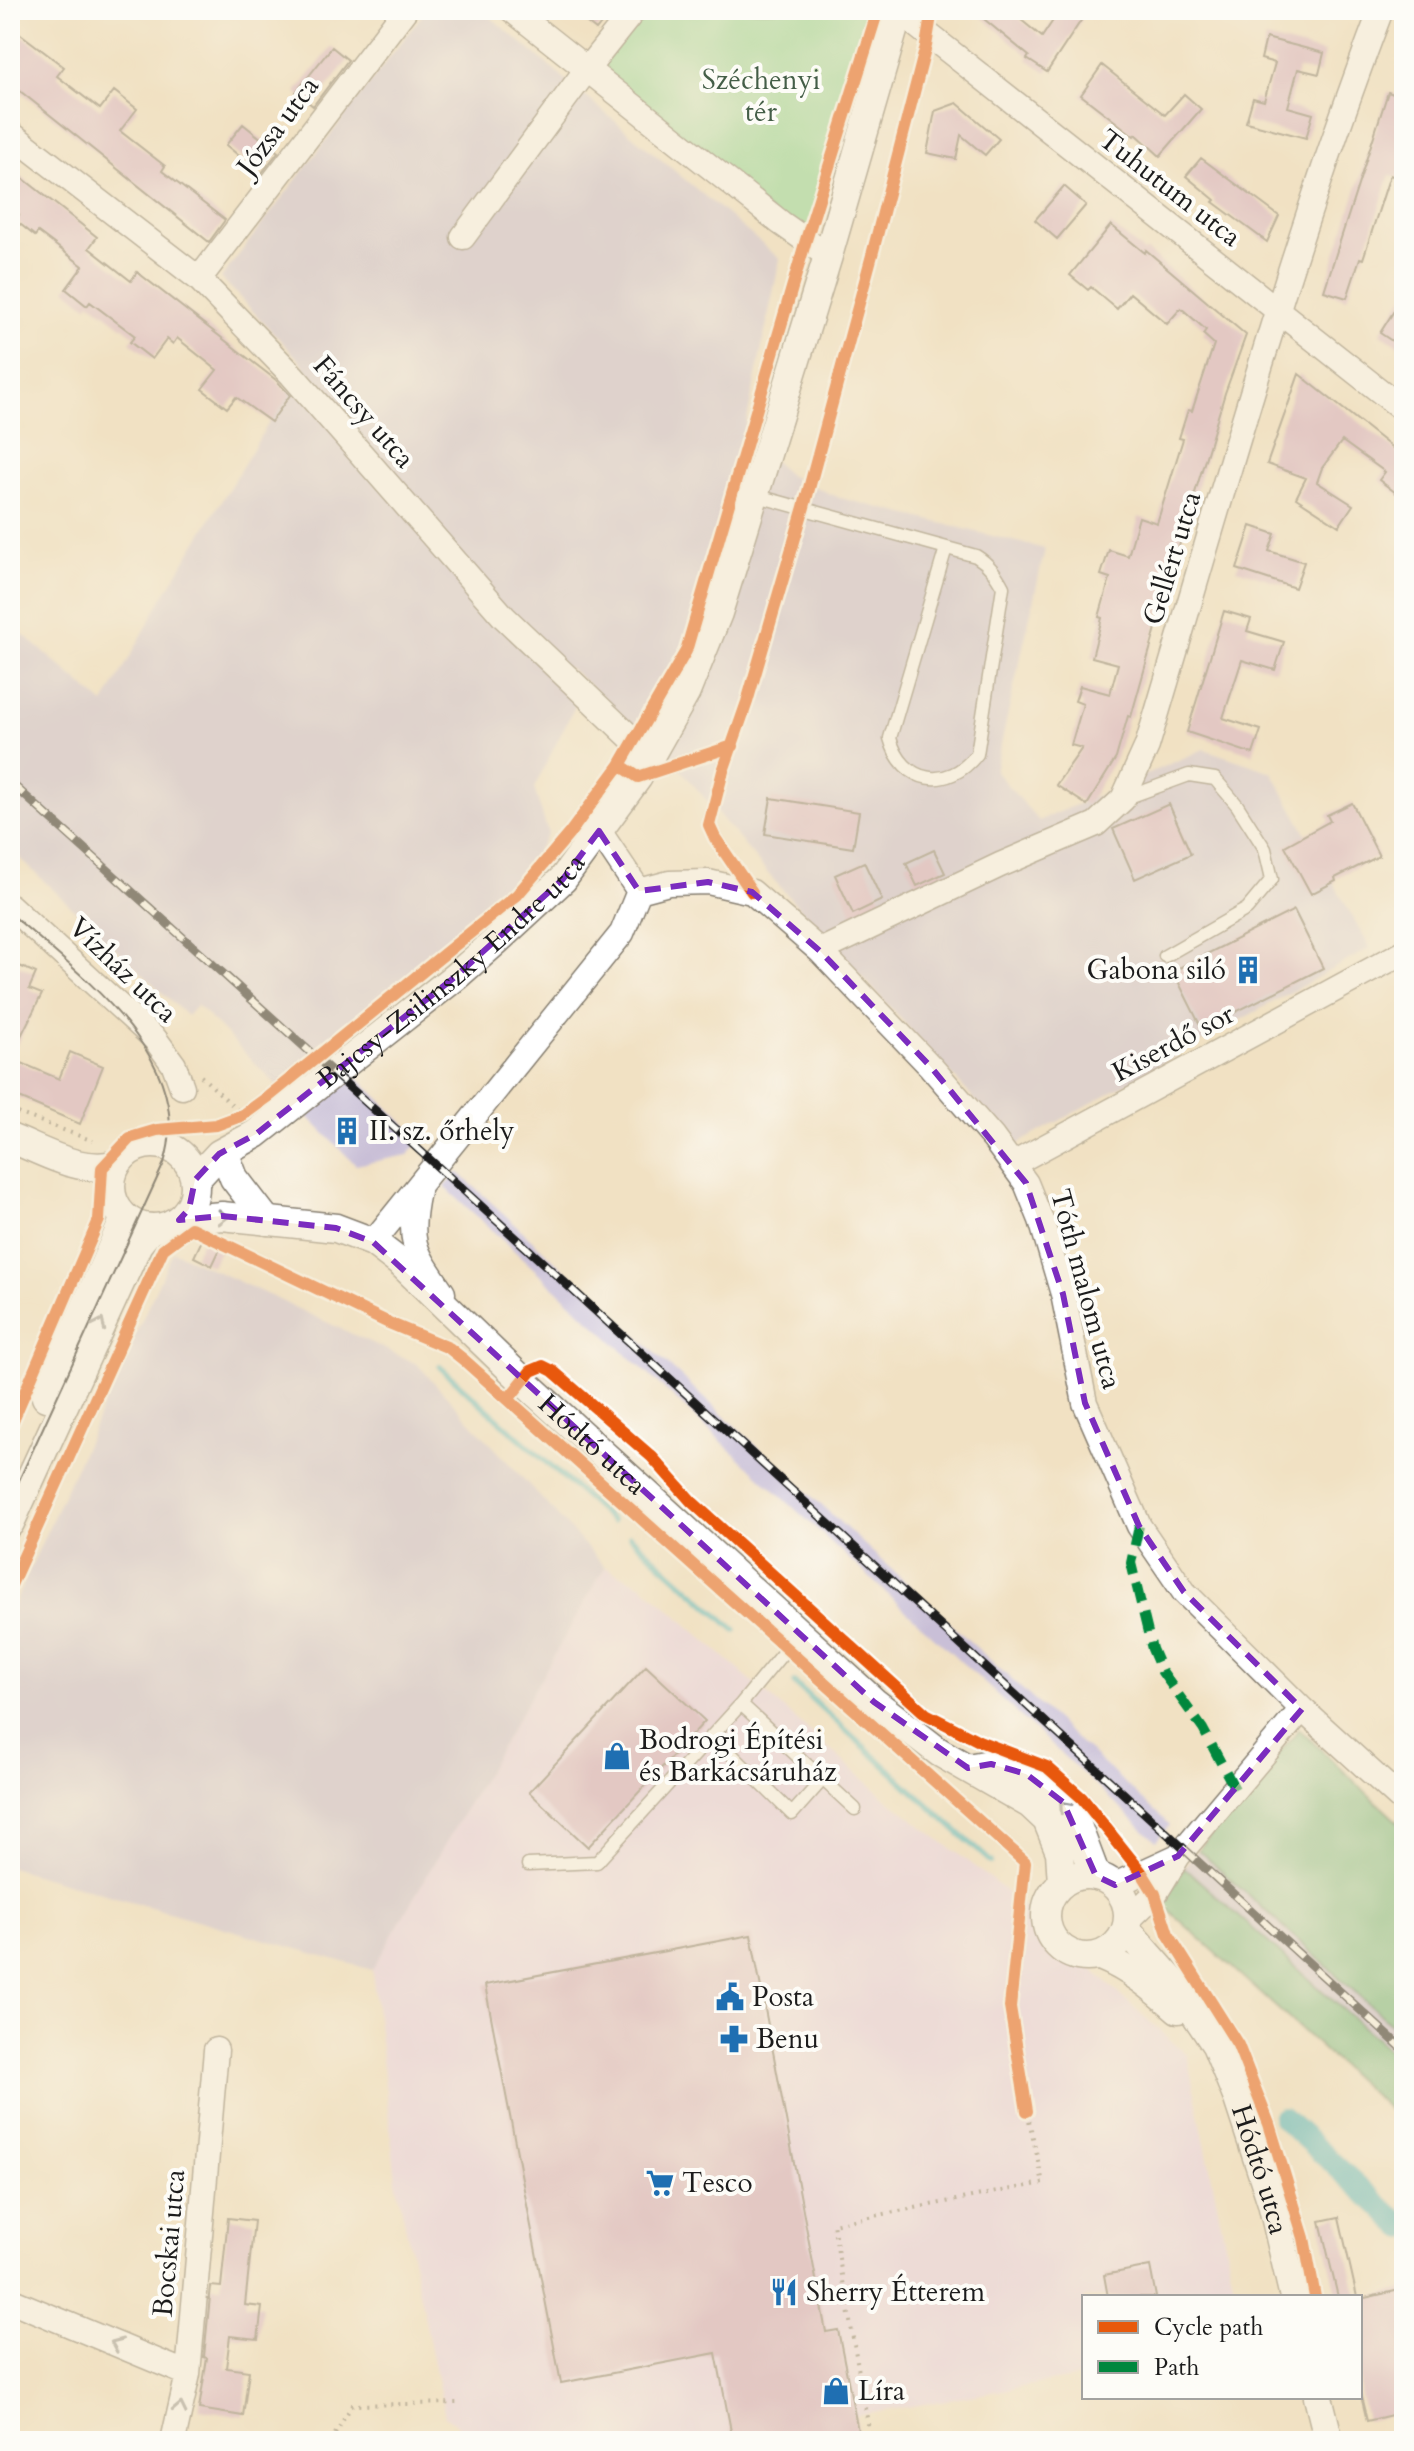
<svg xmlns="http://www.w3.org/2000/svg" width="1414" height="2451" viewBox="0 0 1414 2451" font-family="Cardo,serif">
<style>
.built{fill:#e8d2ee}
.industrial{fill:#c9bfd7}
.green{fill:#8dda97;stroke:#547b5a;stroke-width:2}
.forest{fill:#72ba80;stroke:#476b4e;stroke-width:2}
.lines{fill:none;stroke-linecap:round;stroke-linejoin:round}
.stream{stroke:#44b3be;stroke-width:6}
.canal{stroke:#44b3be;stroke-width:22}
.building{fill:#d3a9c4}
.service-casing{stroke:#867e70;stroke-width:15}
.minor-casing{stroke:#867e70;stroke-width:27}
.tertiary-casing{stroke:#867e70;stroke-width:31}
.path{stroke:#867e70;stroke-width:4;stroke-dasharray:2 6;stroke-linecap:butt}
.service{stroke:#fff;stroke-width:12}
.minor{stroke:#fff;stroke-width:24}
.tertiary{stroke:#fff;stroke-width:28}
.tram{stroke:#1c1c1c;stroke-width:2}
.rail-casing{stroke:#1c1c1c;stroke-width:9}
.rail{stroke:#fdfcf7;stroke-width:6;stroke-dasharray:18;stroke-linecap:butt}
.quiet{stroke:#00873e;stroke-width:10;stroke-dasharray:20 10;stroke-linecap:butt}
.cycleway-casing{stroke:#fdfcf7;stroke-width:17}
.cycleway{stroke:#e8590c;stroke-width:12}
.oneway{stroke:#999}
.marked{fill:none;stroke:#7b2cbf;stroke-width:6;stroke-dasharray:16 10;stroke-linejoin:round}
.labels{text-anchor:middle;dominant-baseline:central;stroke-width:8;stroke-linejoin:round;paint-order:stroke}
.park-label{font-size:28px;fill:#445e47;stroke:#fdfcf7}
.street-label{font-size:28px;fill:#1c1c1c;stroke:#fdfcf7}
.poi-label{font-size:28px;fill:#1c1c1c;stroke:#fdfcf7;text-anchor:start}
</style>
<rect width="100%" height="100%" fill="#fdfcf7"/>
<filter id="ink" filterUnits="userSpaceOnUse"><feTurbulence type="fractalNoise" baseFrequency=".0125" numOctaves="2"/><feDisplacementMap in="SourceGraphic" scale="16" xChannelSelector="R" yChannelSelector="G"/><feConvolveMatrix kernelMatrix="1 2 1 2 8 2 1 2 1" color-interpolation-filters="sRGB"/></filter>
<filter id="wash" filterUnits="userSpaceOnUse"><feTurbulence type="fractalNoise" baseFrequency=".006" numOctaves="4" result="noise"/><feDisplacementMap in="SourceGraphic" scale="32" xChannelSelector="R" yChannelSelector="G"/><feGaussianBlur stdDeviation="1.8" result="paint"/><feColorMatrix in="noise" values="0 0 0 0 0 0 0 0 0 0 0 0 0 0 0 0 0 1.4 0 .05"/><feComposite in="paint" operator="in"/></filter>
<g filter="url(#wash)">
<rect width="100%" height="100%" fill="#f1e1c3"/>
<path class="built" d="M605 1567 642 1585 883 1796 1002 1888 1187 2055 1236 2297H1084V2376L855 2416 860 2441H479L445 2416 396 2180 372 1970Z"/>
<path class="industrial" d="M426 10H482L780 259 744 435 790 476 840 498 1045 549 995 771 1039 821 1204 749 1272 772 1370 948 1016 1145 771 877 671 758 567 666 575 706 534 788 548 833 514 888 326 1046 421 1140 408 1155 356 1165 197 1005 187 1016 10 849V623L104 704 163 597 304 365 221 278Z
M458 1172 1170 1825 1156 1841 445 1187Z
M173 1251 417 1364 605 1567 372 1970 10 1867V1613Z
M1198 1850 1404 2036V2064L1184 1867Z"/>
<path class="green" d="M634 10H878L806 240 587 69Z"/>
<path class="forest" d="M1299 1729 1404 1828V2036L1198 1850Z
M1184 1867 1404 2064V2123L1163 1905Z"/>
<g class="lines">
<path class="stream" d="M440 1367 612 1521
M630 1536 735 1630
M794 1683 991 1862"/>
<path class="canal" d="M1283 2118 1404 2228"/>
</g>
<g id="blocks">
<path class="building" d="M571 10H612L596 30Z
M973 10H1009L1042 37 1060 10H1068L1082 19 1047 72 1027 59 1029 56Z
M10 26 64 67 57 76 100 109 114 91 137 109 120 131 165 166 162 171 225 220 209 242 10 83Z
M1266 38 1324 53 1319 74 1298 69 1288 107 1313 114 1306 138 1246 122 1253 98 1264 101 1275 63 1261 59Z
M332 47 348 60 313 106 296 92Z
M1102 65 1165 115 1184 94 1201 109 1160 156 1136 134 1134 136 1081 95Z
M1388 92 1404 98V180L1390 175 1363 259 1360 258 1347 298 1324 291Z
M957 103 999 139 985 155 961 135 956 159 927 153 935 111Z
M243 124 278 152 261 174 226 145Z
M1201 158 1279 216 1267 242 1213 202 1215 200 1186 176Z
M10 168 97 237 89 248 131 281 137 272 276 380 290 395 271 422 236 397 227 408 202 389 217 370 177 338 173 344 167 339 152 359 130 342 135 336 90 302 87 306 66 289 83 266 38 232 35 236 15 220 19 215 10 208Z
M1064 186 1086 205 1057 239 1035 220Z
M1111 225 1145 253 1146 250 1246 335 1225 393 1180 543 1131 717 1128 716 1116 758 1087 805 1056 785 1082 748 1071 745 1083 704 1075 701 1080 686 1110 694 1118 664 1092 657 1102 618 1099 617 1110 578 1101 575 1109 550 1128 556 1139 517 1157 523 1183 439 1179 438 1188 410 1192 411 1214 344 1203 334 1206 330 1181 308 1167 324 1130 293 1117 309 1091 287 1088 290 1070 275Z
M1404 295V349L1380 333Z
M1299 374 1404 457V499L1379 480 1385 472 1342 441 1322 468 1317 482 1353 505 1339 526 1296 498 1306 478 1267 464Z
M1251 526 1275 534 1269 551 1304 562 1295 588 1237 569Z
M1224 611 1251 619 1247 631 1284 642 1275 670 1242 660 1223 718 1261 730 1253 754 1187 732Z
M771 798 859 812 853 848 765 834Z
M1352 803 1379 856 1335 878 1336 881 1311 894 1285 846 1330 821 1327 815Z
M1169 804 1191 854 1135 879 1113 829Z
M934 850 945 873 917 886 906 863Z
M864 862 882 900 853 914 835 875Z
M1294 910 1323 968 1202 1029 1173 971Z
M10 962 36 973 29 989 42 994 10 1058 59 1079 70 1052 103 1066 80 1124 10 1094Z
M203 1238 221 1247 212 1266 194 1257Z
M646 1666 705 1721 588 1847 529 1792Z
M751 1935 826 2332 838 2330 860 2441H733L716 2353 561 2383 485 1985Z
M1339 2217 1357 2297H1338L1320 2221Z
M228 2218 254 2221 245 2305 262 2307 258 2339 230 2336 226 2368 249 2371 243 2416 199 2409 207 2358 204 2357 211 2286 221 2287Z
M1150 2266 1156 2297H1108L1104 2275Z
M1404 2289V2412L1367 2421 1360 2392V2299Z"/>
</g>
</g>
<g filter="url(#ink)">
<use href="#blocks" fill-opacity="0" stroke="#867e70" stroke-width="2"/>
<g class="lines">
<defs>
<path id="service" d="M754 495 976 556C989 564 996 574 1003 587L977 754C948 792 902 784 890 738L946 548
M1126 798 1189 775 1215 779 1237 805 1265 849 1272 879 1247 909 1165 956
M741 1704 855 1809
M713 1736 792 1814 823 1779
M528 1865 597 1862 741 1704 800 1632"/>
<path id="minor" d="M512 10 781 223 828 256
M897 10 1404 410
M10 133 199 279 292 375 504 617 650 756
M463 237 587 69 634 10
M199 279 405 10
M599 831 639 891
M639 891 669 883 708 882 752 892 820 951 931 1067 993 1138 1026 1183 1041 1220 1063 1294 1085 1403 1139 1526 1184 1592 1302 1709 1404 1802
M10 906 155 1039 174 1065 182 1087
M820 951 1000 865 1096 824 1123 799 1147 746C1221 500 1289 250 1381 10
M1013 1164 1404 952
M418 1191C407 1244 414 1250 443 1293
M373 1242 622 933 639 891
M1115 1885 1178 1856
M1129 1919 1155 1894 1178 1856 1302 1709
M10 2300 188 2374
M173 2441 188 2374 216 2050"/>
<g id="tertiary">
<path d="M10 1138C43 1151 78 1173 114 1165"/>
<circle cx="153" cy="1186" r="42"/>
<path d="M224 1152 234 1178 267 1221"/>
<path id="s1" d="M195 1180 219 1154 256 1134 455 977 496 941 563 879 638 777 686 692 718 613 828 256 899 10"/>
<path id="s2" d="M179 1220 222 1216 336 1228 373 1242 403 1265 523 1381 874 1702 939 1752 1030 1804 1047 1820 1060 1852 1062 1883"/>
<path d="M46 1397 125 1218"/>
<path d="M10 1523 138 1244 151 1228"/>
<path d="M973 1767 991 1764 1026 1774 1063 1802 1076 1823 1096 1876"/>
<circle cx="1087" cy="1916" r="41"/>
<path id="s3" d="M1127 1930 1178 1988 1216 2045 1238 2099 1272 2203 1294 2297"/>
<path d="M1100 1956C1130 1968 1154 1988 1178 2009"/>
<path d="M1318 2397 1329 2441"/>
</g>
</defs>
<use href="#service" class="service-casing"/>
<use href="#minor" class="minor-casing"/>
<use href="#tertiary" class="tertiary-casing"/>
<path class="path" d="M201 1076 243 1115
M10 1110 93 1141
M331 2441 352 2405 458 2403
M871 2441 833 2224 1043 2183 1027 2111"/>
<use href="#service" class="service"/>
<use href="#minor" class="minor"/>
<use href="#tertiary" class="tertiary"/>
<path class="tram" d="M10 913C77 973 198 1057 164 1163L10 1500"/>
<defs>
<path id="rail" d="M10 782 448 1176 1404 2050"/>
</defs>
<use href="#rail" class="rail-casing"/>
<use href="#rail" class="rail"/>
<path class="quiet" d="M1139 1526 1131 1563 1152 1649 1162 1672 1203 1729 1235 1789"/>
<defs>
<path id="cycleway" d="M620 765 638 777 733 746
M752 892 715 838 709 825 723 771 747 702 804 507 872 255 926 46 932 10
M509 1398 531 1371 543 1366 553 1371 652 1457 691 1501 926 1714 979 1741 1047 1767 1082 1798 1142 1873 1155 1894 1168 1934 1238 2045 1269 2124 1304 2238 1315 2297
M10 1427 99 1220 102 1168 130 1138 157 1130 216 1125 243 1115 268 1097 517 895 569 834 620 765 686 651 806 240 878 10
M10 1587 163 1249 191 1228 389 1323 449 1348 464 1360 1025 1862
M1025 1862 1010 2007 1027 2111"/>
</defs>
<use href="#cycleway" class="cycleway-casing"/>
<use href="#cycleway" class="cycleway"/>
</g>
<defs><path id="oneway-chevron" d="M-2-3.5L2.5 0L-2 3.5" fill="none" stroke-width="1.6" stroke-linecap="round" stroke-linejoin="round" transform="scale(2)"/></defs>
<g class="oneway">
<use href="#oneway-chevron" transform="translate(223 1217) rotate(1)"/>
<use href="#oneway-chevron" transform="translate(100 1324) rotate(-65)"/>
<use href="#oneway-chevron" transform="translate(1064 1806) rotate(-131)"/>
<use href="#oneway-chevron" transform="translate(116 2344) rotate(-157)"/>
<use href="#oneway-chevron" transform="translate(180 2408) rotate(-78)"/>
</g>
</g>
<path d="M0 0H1414V2451H0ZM599 831 639 891 708 882 752 892 820 951 931 1067 1026 1183 1063 1294 1085 1403 1139 1526 1184 1592 1302 1709 1178 1856 1115 1885 1096 1876 1063 1802 1026 1774 991 1764 968 1768 874 1702 373 1242 336 1228 222 1216 179 1220 189 1209 195 1180 219 1154 256 1134 455 977 563 879Z" fill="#f1e1c3" fill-opacity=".55" fill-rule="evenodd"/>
<path class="marked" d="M599 831 639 891 708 882 752 892 820 951 931 1067 1026 1183 1063 1294 1085 1403 1139 1526 1184 1592 1302 1709 1178 1856 1115 1885 1096 1876 1063 1802 1026 1774 991 1764 968 1768 874 1702 373 1242 336 1228 222 1216 179 1220 189 1209 195 1180 219 1154 256 1134 455 977 563 879Z"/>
<defs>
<symbol id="building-bare" viewBox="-9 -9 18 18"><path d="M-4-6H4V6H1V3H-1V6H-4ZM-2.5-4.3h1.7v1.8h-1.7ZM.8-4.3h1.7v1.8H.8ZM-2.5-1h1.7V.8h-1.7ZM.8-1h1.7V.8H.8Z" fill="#1f6fb2" stroke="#fdfcf7" stroke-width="2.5" paint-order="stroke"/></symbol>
<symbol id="shop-bare" viewBox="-9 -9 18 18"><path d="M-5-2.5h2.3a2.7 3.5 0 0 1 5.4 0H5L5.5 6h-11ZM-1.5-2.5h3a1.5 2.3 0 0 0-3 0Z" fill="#1f6fb2" stroke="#fdfcf7" stroke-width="2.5" paint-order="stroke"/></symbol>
<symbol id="civic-bare" viewBox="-9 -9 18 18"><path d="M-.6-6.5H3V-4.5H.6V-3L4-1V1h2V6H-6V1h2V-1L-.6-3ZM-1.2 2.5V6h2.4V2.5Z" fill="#1f6fb2" stroke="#fdfcf7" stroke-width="2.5" paint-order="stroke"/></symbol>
<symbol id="pharmacy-bare" viewBox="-9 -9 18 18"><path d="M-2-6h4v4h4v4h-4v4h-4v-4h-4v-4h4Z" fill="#1f6fb2" stroke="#fdfcf7" stroke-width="2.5" paint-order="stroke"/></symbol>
<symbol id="supermarket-bare" viewBox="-9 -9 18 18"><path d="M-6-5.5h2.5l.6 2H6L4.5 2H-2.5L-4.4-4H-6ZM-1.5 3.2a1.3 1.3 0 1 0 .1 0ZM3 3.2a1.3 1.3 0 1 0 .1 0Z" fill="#1f6fb2" stroke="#fdfcf7" stroke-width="2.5" paint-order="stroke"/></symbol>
<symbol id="restaurant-bare" viewBox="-9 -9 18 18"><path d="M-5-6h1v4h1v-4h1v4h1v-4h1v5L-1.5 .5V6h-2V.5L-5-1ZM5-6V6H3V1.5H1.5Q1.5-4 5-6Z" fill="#1f6fb2" stroke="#fdfcf7" stroke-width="2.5" paint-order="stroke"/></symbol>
</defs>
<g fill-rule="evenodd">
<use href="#building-bare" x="1228" y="950" width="40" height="40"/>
<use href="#building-bare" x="327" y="1111" width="40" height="40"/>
<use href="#shop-bare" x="597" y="1736" width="40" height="40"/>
<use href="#civic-bare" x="710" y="1977" width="40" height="40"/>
<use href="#pharmacy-bare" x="714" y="2019" width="40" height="40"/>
<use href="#supermarket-bare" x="640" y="2163" width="40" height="40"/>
<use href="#restaurant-bare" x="764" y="2272" width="40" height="40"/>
<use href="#shop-bare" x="816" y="2371" width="40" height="40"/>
</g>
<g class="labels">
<g class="park-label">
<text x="761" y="80">Széchenyi<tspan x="761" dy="32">tér</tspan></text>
</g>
<g class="street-label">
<text transform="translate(278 126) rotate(-53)">Józsa utca</text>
<text transform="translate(1170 188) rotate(38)">Tuhutum utca</text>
<text transform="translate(364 412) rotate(49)">Fáncsy utca</text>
<text transform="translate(1172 558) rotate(-73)">Gellért utca</text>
<text stroke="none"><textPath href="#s1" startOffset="332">Bajcsy-Zsilinszky Endre utca</textPath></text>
<text transform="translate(123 970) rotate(44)">Vízház utca</text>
<text transform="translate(1173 1043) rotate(-28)">Kiserdő sor</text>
<text transform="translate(1086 1289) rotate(75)">Tóth malom utca</text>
<text stroke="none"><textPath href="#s2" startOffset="496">Hódtó utca</textPath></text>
<text stroke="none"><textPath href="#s3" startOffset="278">Hódtó utca</textPath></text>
<text transform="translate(169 2243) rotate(-85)">Bocskai utca</text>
</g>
<g class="poi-label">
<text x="1226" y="970" text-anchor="end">Gabona siló</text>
<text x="369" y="1131">II. sz. őrhely</text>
<text x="639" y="1740">Bodrogi Építési<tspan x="639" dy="32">és Barkácsáruház</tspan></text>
<text x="752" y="1997">Posta</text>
<text x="756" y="2039">Benu</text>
<text x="682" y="2183">Tesco</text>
<text x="806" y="2292">Sherry Étterem</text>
<text x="858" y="2391">Líra</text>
</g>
</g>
<rect width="1414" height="2451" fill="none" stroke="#fdfcf7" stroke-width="40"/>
<rect x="1082" y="2295" width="280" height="104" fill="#fdfcf7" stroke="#a3a29f" stroke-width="2"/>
<rect x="1098" y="2321" width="40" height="12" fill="#e8590c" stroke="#a3a29f" stroke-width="2"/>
<text x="1154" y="2335" font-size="24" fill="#1c1c1c">Cycle path</text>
<rect x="1098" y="2361" width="40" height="12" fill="#00873e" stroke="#a3a29f" stroke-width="2"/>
<text x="1154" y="2375" font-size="24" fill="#1c1c1c">Path</text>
</svg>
